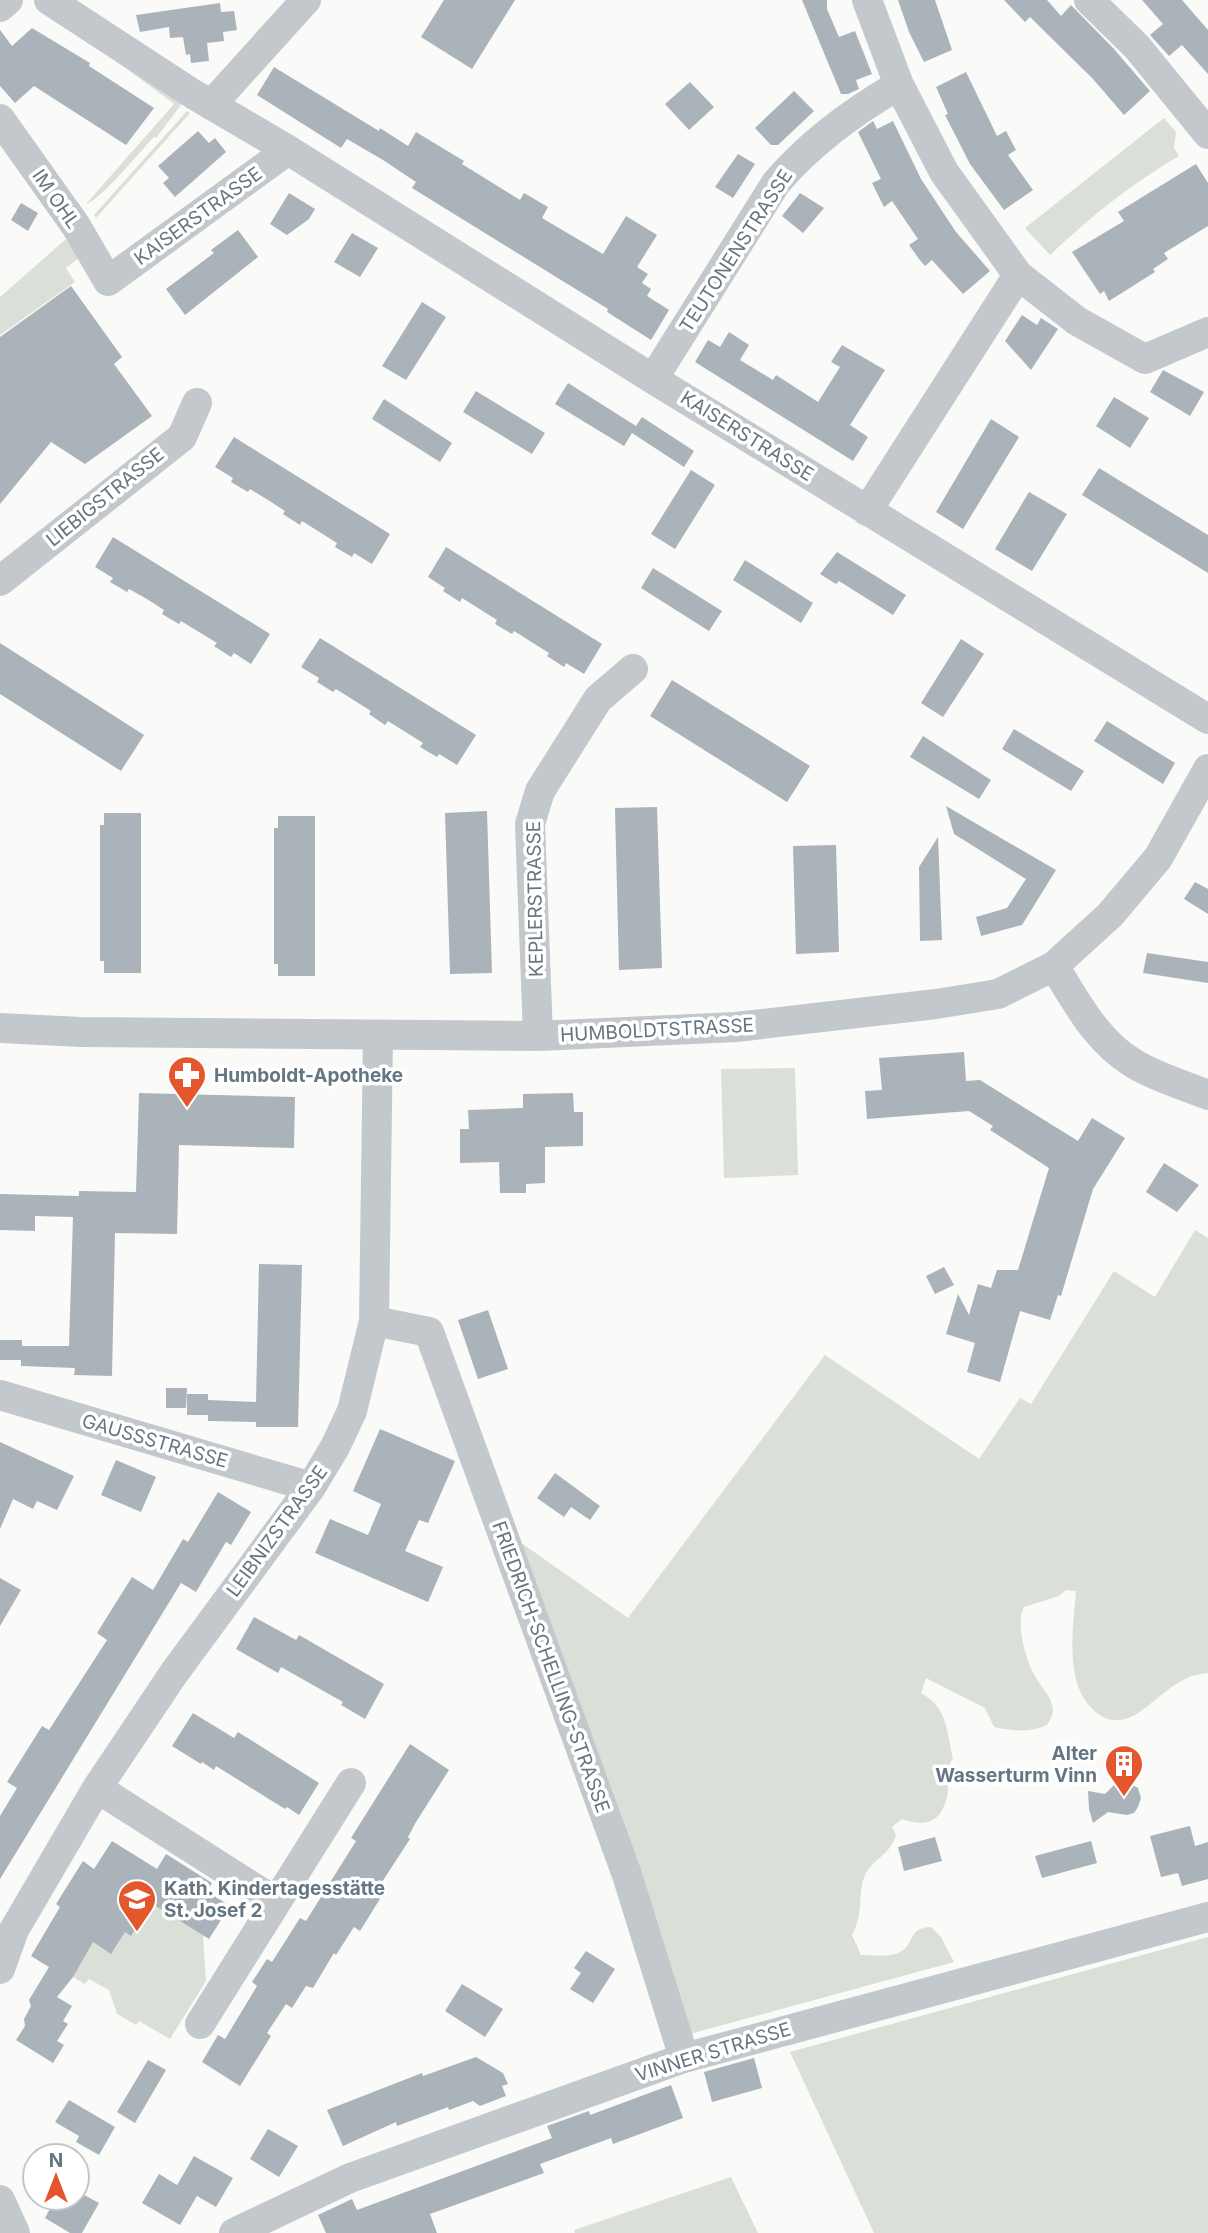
<svg xmlns="http://www.w3.org/2000/svg" width="1208" height="2233" viewBox="0 0 1208 2233" font-family="Inter,sans-serif">
<style>
.green{fill:#dadfd7}
.building{fill:#aab3b9}
.lines{fill:none;stroke-linecap:round;stroke-linejoin:round}
.minor{stroke:#c3c8cc;stroke-width:30}
.labels{text-anchor:middle;dominant-baseline:central;stroke-width:7;stroke-linejoin:round;paint-order:stroke}
.street-label{font-size:19px;fill:#657683;stroke:#fff}
.poi-label{font-size:19px;font-weight:bold;fill:#657683;stroke:#fff;text-anchor:start}
</style>
<rect width="100%" height="100%" fill="#fafaf8"/>
<path class="green" d="M61 20 187 97 156 138 154 137C141 150 100 201 86 204L174 104Z
M187 111 190 113 96 218 94 215Z
M1164 118 1176 132 1174 148 1179 156C1131 184 1090 217 1050 255L1025 228Z
M66 239 79 258 66 268 75 282 0 335V297Z
M795 1068 798 1175 724 1178 721 1069Z
M1195 1230 1208 1238V1673C1179 1674 1161 1698 1138 1713 1128 1720 1114 1723 1103 1717 1062 1693 1073 1632 1076 1591L1066 1590 1059 1596 1024 1607C1015 1622 1026 1661 1035 1676 1041 1688 1052 1696 1053 1710 1053 1715 1050 1720 1047 1725 1029 1733 1013 1731 994 1727L985 1708 926 1678 921 1693C948 1708 946 1730 953 1758 944 1773 948 1774 948 1790 948 1795 946 1801 944 1806 936 1826 920 1825 902 1819L892 1827 896 1835C890 1856 872 1859 865 1875 857 1895 864 1914 852 1935L861 1955C873 1955 892 1958 902 1951 915 1942 908 1928 931 1927L941 1937 954 1962 686 2035 510 1535 628 1618 825 1355 979 1459 1020 1398 1031 1404 1114 1271 1155 1297Z
M146 1889 169 1914 203 1935 206 1981 170 2039 139 2021 136 2025 117 2014 109 1990 89 1979 85 1984 73 1977 85 1937 111 1953 125 1932Z
M1208 1937V2233H874L790 2052Z
M731 2177 758 2233H575L574 2230Z"/>
<path class="building" d="M444 0H515L472 69 421 37Z
M802 0H827V9L839 37 855 31 872 74 856 80 859 89 848 94H841Z
M898 0H935L952 50 924 62 909 32Z
M1004 0H1047L1061 16 1071 5 1114 49 1150 91 1124 115 1093 79 1030 17 1025 22Z
M1142 0H1182L1208 30V74L1182 45 1169 56 1150 35 1163 24Z
M220 3 221 12 234 11 237 30 223 32 224 41 207 43 209 61 191 63 190 54 186 55 183 37 170 38 169 27 140 32 136 15Z
M32 28 90 63 89 66 154 108 126 145 34 86 15 103 0 86V30L12 46Z
M274 67 379 131 380 128 408 146 416 132 464 161 462 164 520 200 524 193 548 207 542 218 603 254 626 216 657 235 637 267 648 274 642 283 651 289 647 296 669 310 651 340 607 312 608 309 412 188 416 182 383 160 347 139 341 148 257 95Z
M966 72 997 136 1006 131 1016 150 1008 155 1033 190 1004 210 970 164 945 115 948 114 936 87Z
M690 82 714 107 689 130 665 104Z
M794 91 814 111 778 145H771L755 128Z
M873 121 877 129 893 121 921 179 956 232 990 271 963 294 932 260 925 266 919 259 909 245 918 239 892 201 884 207 872 183 881 179 858 132Z
M198 131 209 143 215 138 226 152 175 197 163 183 169 178 158 166Z
M738 154 755 164 733 198 715 187Z
M1196 164 1208 183V226L1164 253 1168 259 1153 269 1155 272 1109 301 1104 291 1100 294 1072 252 1124 221 1118 212Z
M289 193 315 209 309 219 287 235 270 224Z
M800 193 824 208 803 233 782 216Z
M21 203 38 213 28 231 11 220Z
M238 230 258 257 185 315 166 289 214 253 211 250Z
M352 233 378 248 360 277 334 262Z
M71 286 122 357 114 364 152 416 85 464 51 442 0 504V337Z
M422 302 446 317 406 380 382 366Z
M1022 315 1037 325 1041 318 1058 329 1031 370 1005 341Z
M729 332 749 345 740 360 773 380 776 375 818 402 840 367 831 362 842 345 885 370 850 425 868 437 853 461 695 362 708 340 720 347Z
M1163 370 1204 392 1190 416 1150 392Z
M568 383 636 426 642 417 694 451 684 467 632 433 624 446 555 404Z
M476 391 545 433 532 454 463 412Z
M1114 397 1149 418 1130 448 1096 426Z
M384 399 452 443 440 462 372 419Z
M991 419 1019 437 963 529 936 512Z
M234 437 390 534 372 564 354 553 352 557 335 547 337 543 302 521 300 525 283 514 285 511 268 500 250 489 248 492 231 482 233 478 215 467Z
M1099 468 1208 535V573L1082 495Z
M691 470 715 485 675 549 651 534Z
M1029 492 1067 514 1032 571 995 549Z
M113 537 270 634 251 664 234 653 231 657 214 646 217 643 181 621 179 624 162 614 164 610 147 599 129 589 127 592 110 582 113 578 95 567Z
M446 547 602 644 584 674 566 663 564 667 547 656 549 653 514 631 512 634 495 624 497 620 462 598 460 602 443 591 445 588 428 577Z
M837 552 906 595 893 615 839 581 836 584 820 574Z
M745 560 813 603 801 623 733 580Z
M653 568 722 611 709 631 641 588Z
M320 638 476 735 457 765 439 754 437 757 420 747 423 743 388 721 385 725 369 714 371 711 336 689 333 692 317 682 319 678 301 667Z
M961 639 984 654 943 717 921 703Z
M0 643 144 735 121 771 0 694Z
M672 680 810 766 787 802 650 716Z
M1107 721 1175 763 1163 784 1094 741Z
M1014 729 1084 771 1071 791 1002 749Z
M923 736 991 780 979 799 910 757Z
M946 806 1056 870 1022 925 981 936 976 917 1007 908 1026 879 954 834Z
M657 807 662 968 619 970 615 808Z
M487 811 492 973 450 974 445 813Z
M104 813H141V973H104V961H100V825H104Z
M278 816H315V976H278V964H274V828H278Z
M938 837 942 940 920 941 919 867Z
M836 845 839 952 796 954 793 846Z
M1195 882 1208 889V914L1184 899Z
M1147 953 1208 962V983L1143 973Z
M964 1052 966 1081 980 1080 1078 1141 1092 1118 1125 1138 1093 1189 1061 1296 1058 1295 1050 1320 1020 1311 1000 1382 967 1372 975 1343 946 1334 958 1294 969 1315 978 1284 991 1288 997 1270H1018L1049 1168 990 1130 993 1126 969 1111 867 1119 865 1091 882 1090 879 1058Z
M139 1093 295 1097 294 1148 179 1145 177 1234 115 1233 112 1376 74 1375 75 1368 21 1366V1360H0V1340H22V1346H69L73 1217 35 1216V1231L0 1230V1194L79 1196V1191L136 1192Z
M573 1093 574 1112H583V1146L545 1147V1183L526 1184V1193H500L499 1162 460 1163V1129H469L468 1110 523 1108V1094Z
M1164 1163 1199 1185 1177 1212 1146 1192Z
M259 1264 302 1265 298 1427H256V1422L208 1421V1415H187V1394H208V1400L256 1402Z
M944 1267 954 1285 935 1294 926 1276Z
M488 1310 508 1369 478 1379 458 1320Z
M166 1388H187L186 1408H166Z
M380 1429 455 1461 428 1523 419 1520 405 1551 443 1567 428 1602 315 1553 330 1519 368 1535 381 1504 353 1491Z
M0 1442 74 1476 57 1510 37 1501 33 1509 13 1499 0 1529Z
M116 1460 156 1477 141 1512 101 1495Z
M555 1473 600 1506 590 1520 571 1507 564 1517 537 1498Z
M218 1492 251 1512 231 1545 226 1542 196 1592 181 1583 0 1879V1816L17 1788 7 1782 42 1726 49 1730 107 1640 97 1633 132 1577 153 1590 183 1539 188 1542Z
M0 1578 21 1590 0 1626Z
M254 1617 296 1640 299 1635 384 1684 365 1719 341 1705 343 1702 281 1667 278 1673 236 1649Z
M193 1713 234 1738 238 1732 319 1783 299 1815 287 1807 285 1809 216 1766 214 1770 202 1762 201 1764 172 1746Z
M410 1744 449 1770 416 1822 408 1837 410 1839 382 1882 388 1886 360 1931 354 1927 336 1955 334 1953 313 1988 306 1986 292 2008 286 2004 267 2033 271 2036 240 2086 202 2062 218 2035 225 2039 257 1986 252 1982 267 1959 272 1962 300 1918 306 1921 356 1841 351 1838Z
M1125 1781 1138 1788 1141 1798 1138 1807 1134 1813 1127 1815 1108 1812 1093 1823 1089 1809 1088 1791 1105 1794 1116 1783Z
M1190 1826 1195 1846 1208 1842V1879L1182 1886 1178 1873 1161 1877 1150 1836Z
M935 1837 942 1861 904 1871 898 1847Z
M112 1841 157 1869 166 1854 212 1883 207 1891 230 1906 209 1939 151 1903 131 1936 125 1932 111 1954 93 1942 73 1977 57 1997 72 2006 63 2021 68 2024 57 2041 64 2045 53 2063 16 2040 25 2026 24 2019 31 2006 29 2000 49 1967 31 1956 60 1907 56 1904 83 1861 94 1869Z
M1091 1841 1097 1863 1042 1878 1035 1856Z
M586 1951 615 1969 593 2003 570 1989 581 1973 574 1968Z
M462 1984 503 2009 485 2037 445 2011Z
M476 2057 503 2073 508 2084 502 2086 506 2096 480 2106 473 2101 449 2110 448 2107 397 2126 396 2122 343 2146 327 2110 422 2073 423 2076Z
M754 2058 762 2088 712 2102 704 2072Z
M148 2060 166 2070 135 2123 117 2112Z
M671 2085 683 2118 613 2144 611 2138 540 2164 544 2173 430 2214 437 2233H326L318 2215 352 2199 357 2210 552 2138 547 2126 589 2111 590 2115Z
M69 2100 115 2127 99 2155 76 2142 79 2136 55 2122Z
M268 2129 298 2146 279 2177 250 2159Z
M194 2156 233 2178 216 2207 197 2196 180 2225 142 2203 159 2174 177 2185Z
M77 2191 99 2203 82 2233H70L45 2218 56 2198H77Z"/>
<g class="lines">
<path class="minor" d="M49 0 193 94 288 150 653 379 1208 719
M867 0 899 85 944 172 1018 275 867 511
M1089 0 1137 47 1208 134
M0 7 8 0
M211 105 306 0
M0 119 76 226 108 281 288 150
M1018 275 1077 321 1145 359 1208 332
M653 379 776 183C811 142 852 112 899 85
M0 581 182 437 197 403
M1054 966C1076 1001 1096 1041 1133 1063 1155 1077 1184 1085 1208 1095
M0 1028 81 1032 538 1036 736 1027 936 1004 998 994 1054 966 1110 915 1158 858 1208 769
M538 1036 530 824 540 791 598 699 633 669
M374 1321 429 1332 627 1875 684 2058
M0 1395 311 1487
M97 1788 276 1902
M0 1969 14 1930 97 1788 174 1673 311 1487 335 1447 352 1411 374 1321 378 1036
M200 2024 351 1783
M0 2200 15 2233
M234 2233 350 2178 684 2058 1208 1917"/>
</g>
<defs>
<symbol id="pharmacy-pin" viewBox="-11 -11 22 30"><path d="M0 17L-7.5 6A9.5 9.5 0 1 1 7.5 6Z" fill="#e4572e" stroke="#fff"/><path d="M-2-6h4v4h4v4h-4v4h-4v-4h-4v-4h4Z" fill="#fff"/></symbol>
<symbol id="building-pin" viewBox="-11 -11 22 30"><path d="M0 17L-7.5 6A9.5 9.5 0 1 1 7.5 6Z" fill="#e4572e" stroke="#fff"/><path d="M-4-6H4V6H1V3H-1V6H-4ZM-2.5-4.3h1.7v1.8h-1.7ZM.8-4.3h1.7v1.8H.8ZM-2.5-1h1.7V.8h-1.7ZM.8-1h1.7V.8H.8Z" fill="#fff"/></symbol>
<symbol id="school-pin" viewBox="-11 -11 22 30"><path d="M0 17L-7.5 6A9.5 9.5 0 1 1 7.5 6Z" fill="#e4572e" stroke="#fff"/><path d="M0-5L7-2L0 1L-7-2ZM-4 1L0 2.5L4 1V4Q0 6-4 4Z" fill="#fff"/></symbol>
</defs>
<g fill-rule="evenodd">
<use href="#pharmacy-pin" x="165" y="1053" width="44" height="60"/>
<use href="#building-pin" x="1102" y="1742" width="44" height="60"/>
<use href="#school-pin" x="115" y="1877" width="44" height="60"/>
</g>
<g class="labels">
<g class="street-label">
<text transform="translate(56 199) rotate(55)">IM OHL</text>
<text transform="translate(198 216) rotate(-36)">KAISERSTRASSE</text>
<text transform="translate(736 251) rotate(-57)">TEUTONENSTRASSE</text>
<text transform="translate(747 436) rotate(32)">KAISERSTRASSE</text>
<text transform="translate(105 497) rotate(-39)">LIEBIGSTRASSE</text>
<text transform="translate(535 899) rotate(-91)">KEPLERSTRASSE</text>
<text transform="translate(657 1030) rotate(-3)">HUMBOLDTSTRASSE</text>
<text transform="translate(155 1441) rotate(16)">GAUSSSTRASSE</text>
<text transform="translate(277 1531) rotate(-54)">LEIBNIZSTRASSE</text>
<text transform="translate(551 1667) rotate(70)">FRIEDRICH-SCHELLING-STRASSE</text>
<text transform="translate(713 2052) rotate(-17)">VINNER STRASSE</text>
</g>
<g class="poi-label">
<text x="214" y="1075">Humboldt-Apotheke</text>
<text x="1097" y="1753" text-anchor="end">Alter<tspan x="1097" dy="22">Wasserturm Vinn</tspan></text>
<text x="164" y="1888">Kath. Kindertagesstätte<tspan x="164" dy="22">St. Josef 2</tspan></text>
</g>
</g>
<g transform="translate(56 2177)"><circle r="33" fill="#ffffff" stroke="#c1c8cd" stroke-width="2"/>
<path d="M0-5L12 26L0 18L-12 26Z" fill="#e4572e"/>
<text y="-10" font-size="19" font-weight="bold" text-anchor="middle" fill="#657683">N</text>
</g>
</svg>
